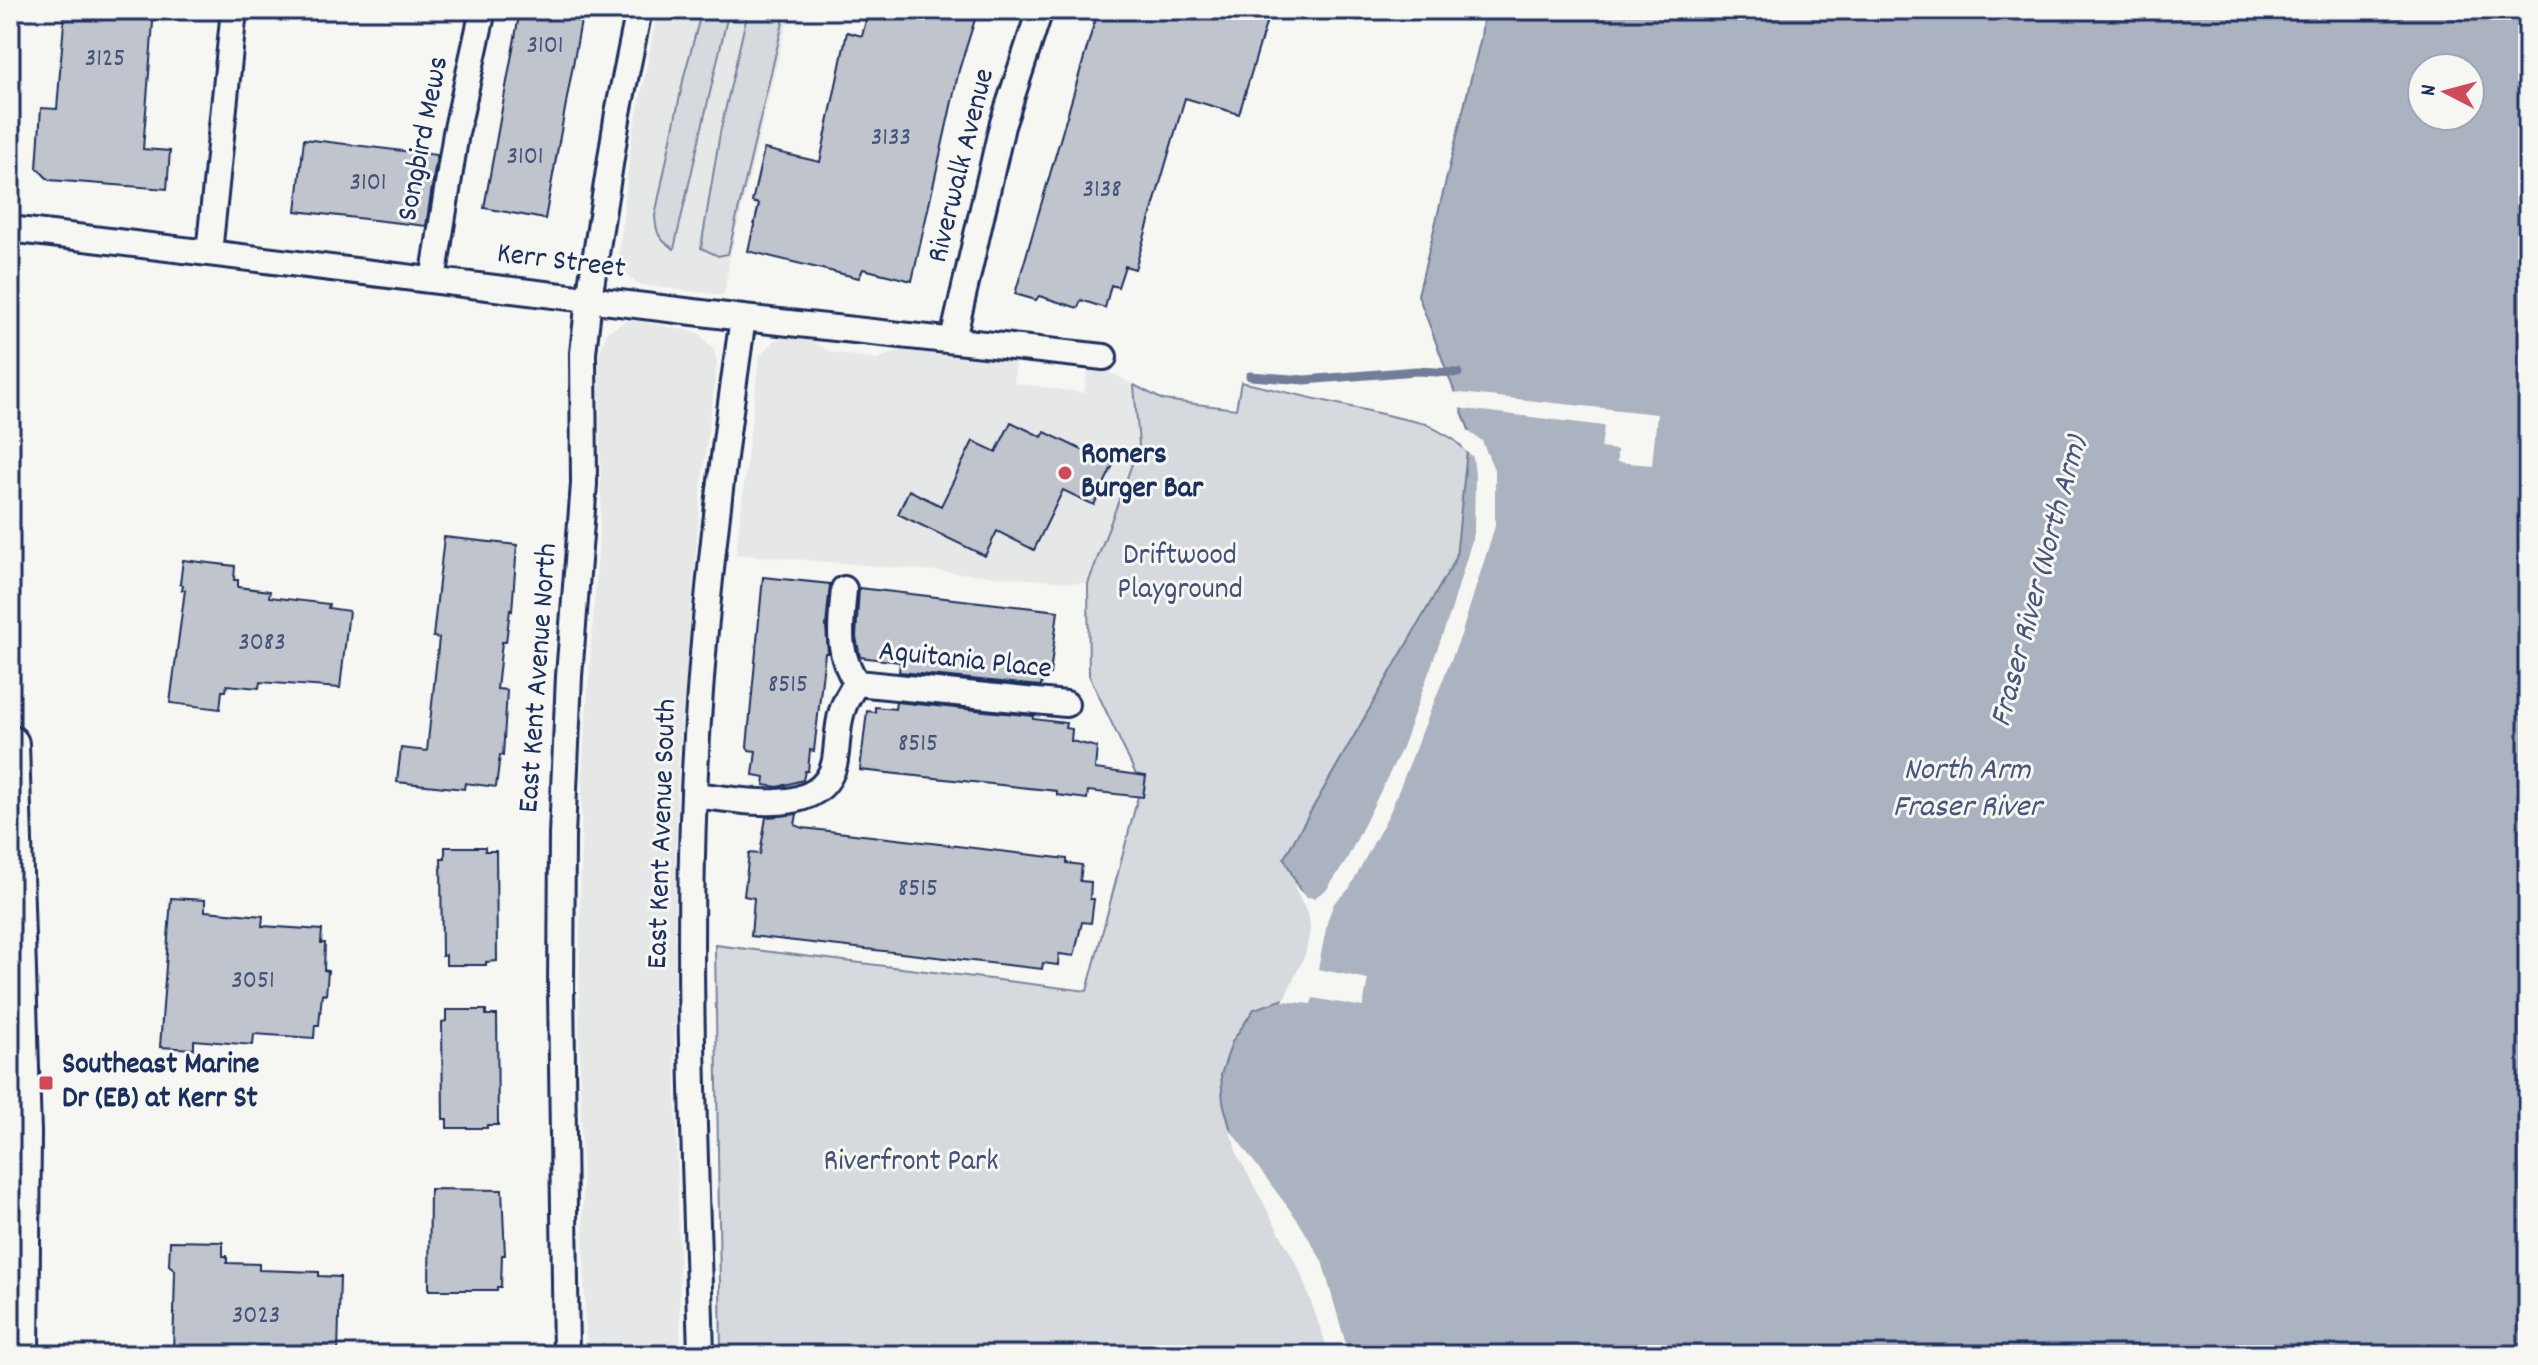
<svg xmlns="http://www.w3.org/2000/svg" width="2538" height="1365" viewBox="0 0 2538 1365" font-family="Dekko,sans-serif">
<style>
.built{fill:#e6e7e7}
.green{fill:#d6d9dd;stroke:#78849e;stroke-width:2}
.water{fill:#abb2c0;stroke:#717e99;stroke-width:2;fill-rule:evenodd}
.pier{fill:#f6f6f2}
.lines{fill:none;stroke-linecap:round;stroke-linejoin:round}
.stream{stroke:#717e99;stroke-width:9}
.building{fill:#c0c4cd;stroke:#1b2f5e;stroke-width:2}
.minor-casing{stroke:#1b2f5e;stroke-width:30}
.primary-casing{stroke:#1b2f5e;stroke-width:42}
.minor{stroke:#f6f6f2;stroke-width:24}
.primary{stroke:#f6f6f2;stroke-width:36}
.poi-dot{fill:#d1495b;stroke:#f6f6f2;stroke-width:3}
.labels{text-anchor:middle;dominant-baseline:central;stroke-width:6;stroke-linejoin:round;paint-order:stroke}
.number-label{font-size:26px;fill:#44547a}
.street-label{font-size:30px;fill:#1b2f5e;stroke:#f6f6f2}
.poi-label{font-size:30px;font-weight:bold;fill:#1b2f5e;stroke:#f6f6f2;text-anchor:start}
.park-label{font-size:30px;fill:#405177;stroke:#f6f6f2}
.water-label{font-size:32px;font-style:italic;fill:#46567b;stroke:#f6f6f2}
</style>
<rect width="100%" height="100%" fill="#f6f6f2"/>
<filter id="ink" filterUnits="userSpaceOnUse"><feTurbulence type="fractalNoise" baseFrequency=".0125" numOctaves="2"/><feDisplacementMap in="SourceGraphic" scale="16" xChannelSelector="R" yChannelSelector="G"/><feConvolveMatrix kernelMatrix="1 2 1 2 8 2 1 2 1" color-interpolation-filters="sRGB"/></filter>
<g filter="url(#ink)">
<path class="built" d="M658 10H790L730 256 724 295 641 285 631 279 621 265 619 254 631 144Z
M626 321H640L699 333 714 350 717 365 701 489 678 766 675 873V1049L681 1355H586L579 1026 582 774 601 508 599 354 607 332Z
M783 337 811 340 830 352 877 359 902 350 968 358H1003L1010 359 1015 366 1014 383 1084 393 1087 373 1092 368 1103 369 1134 385 1139 445 1088 584 736 554 759 357 773 341Z"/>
<path class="green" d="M702 10H729L674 249C659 240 656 233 655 216L684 76Z
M748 10H786L728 254 718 256 701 248 720 133Z
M1241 382 1426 424 1453 439 1473 457 1474 533 1313 916V943L1291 997 1283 1001 1303 1268 1334 1355H721L715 945 1087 991 1141 785 1089 675 1088 584 1139 445 1134 385 1163 400 1236 409Z"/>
<path class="water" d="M1484 10H2528V1355H1334L1303 1268 1234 1142 1223 1102 1221 1075 1232 1042 1254 1009 1291 997 1313 943V916L1284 858 1456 558 1469 430 1418 295 1481 37ZM2422 68H2470V116H2422Z"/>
<path class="pier" d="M1451 392 1657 414 1652 465 1617 462V450L1601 448 1604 426 1457 408Z
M1465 429 1482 441 1495 472V526L1461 635 1390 812 1349 889 1334 903 1328 919 1318 969 1368 979 1363 1007 1313 998 1311 1004 1283 1001 1305 955 1310 931 1309 917 1293 885 1307 897 1314 898 1327 889 1345 863 1401 750 1451 611 1474 533 1475 475 1473 457 1463 449Z
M1228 1127 1299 1222 1322 1261 1349 1355H1330L1299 1269 1238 1156Z"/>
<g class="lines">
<path class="stream" d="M1250 376 1305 380 1416 371 1458 373"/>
</g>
<path class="building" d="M65 10H154L143 149 170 151 167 189 49 180 37 168 41 108 57 109Z
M520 10H583L545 219 484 208Z
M875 10H978L959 70 912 281 863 269 859 278 748 251 759 204 752 202 764 149 820 162 847 32 862 36 867 17 873 18Z
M1098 10H1270L1239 114 1185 98 1135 269 1125 266 1118 287 1111 285 1105 308 1081 300 1078 308 1039 296 1036 300 1015 294Z
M304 139 437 155 426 226 296 211Z
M1011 422 1042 437 1045 432 1113 465 1094 505 1063 490 1034 550 997 531 985 556 898 514 909 490 941 506 973 441 996 452Z
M444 537 517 545 512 611 510 610 506 642H502L497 689 507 690 503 756 500 755 496 787 465 783 464 789 397 782 401 748 427 751 439 638 433 637Z
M183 560 235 566 234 580H238V587L270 591 269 597 329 604 328 608 349 611 340 688 260 682 259 688 227 685 226 691H222L220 709 170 703 185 590H182L183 585 180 584Z
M763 577 830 584 826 626 828 653H825L814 751 810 750 808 771H805L803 780 778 787 764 785 765 777 753 775 756 751 749 750 747 747Z
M859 588 1058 611 1050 674 1044 673 1041 686 899 672 900 662 860 657 856 637Z
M896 702 1034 716 1033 719 1066 723 1065 728 1072 729 1071 741 1097 747 1095 769 1146 776 1143 797 1088 791 1087 799 1057 795V791L860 770 867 711 875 712V707L895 709Z
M797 814 795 825 803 828 1067 859V863L1082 865 1080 881 1091 882 1090 899H1094L1091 923 1082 922 1074 956 1059 954 1058 965 1043 963 1042 969 751 936 754 898 744 896 749 853 760 854 766 817Z
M445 847H485V851H496L497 961 486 962V965H446V955L442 956 441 858H445Z
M171 898 205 900V911L263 916 262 926 322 930 321 943H325L324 970 328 971 326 995 322 994 319 1025H315L314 1038 254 1034 253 1045 194 1040V1049L160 1047Z
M446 1010H486V1015H497L498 1125H487V1128H447V1119H443L442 1022 446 1021Z
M430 1189 502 1190 505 1255H502L501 1287H497V1290H429Z
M170 1241 223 1242V1256H227V1263L259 1264V1270L319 1272V1276L340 1277 338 1355H173L175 1270 169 1265Z"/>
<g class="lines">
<defs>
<path id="minor" d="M10 229 743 318 1104 357
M209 253 234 10
M433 280 456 133 483 10
M953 339 1002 126 1040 10
M844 589C841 626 835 651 857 683
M694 795C739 799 830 823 836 753 839 724 838 708 857 683L1066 704
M566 1355 561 990 562 835 569 676 584 484 583 353 589 299 618 113 639 10
M701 1355C696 1168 686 980 694 793 701 633 720 476 743 318"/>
<path id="primary" d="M10 744 22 1133 20 1355"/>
</defs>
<use href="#minor" class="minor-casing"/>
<use href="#primary" class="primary-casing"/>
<use href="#minor" class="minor"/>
<use href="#primary" class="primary"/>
</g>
</g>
<g class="poi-dot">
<circle cx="1065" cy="473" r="8"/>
<rect x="38" y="1075" width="16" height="16" rx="4"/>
</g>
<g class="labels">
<g class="number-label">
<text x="545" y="46">3101</text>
<text x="105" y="59">3125</text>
<text x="891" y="138">3133</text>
<text x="525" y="157">3101</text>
<text x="368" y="183">3101</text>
<text x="1102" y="190">3138</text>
<text x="262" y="643">3083</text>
<text x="788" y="685">8515</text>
<text x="918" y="744">8515</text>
<text x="918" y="889">8515</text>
<text x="253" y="981">3051</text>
<text x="256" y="1316">3023</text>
</g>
<g class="street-label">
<text transform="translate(425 139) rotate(-79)">Songbird Mews</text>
<text transform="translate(963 166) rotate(-76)">Riverwalk Avenue</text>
<text transform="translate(561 263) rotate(7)">Kerr Street</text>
<text transform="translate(965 662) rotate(6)">Aquitania Place</text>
<text transform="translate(540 678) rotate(-86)">East Kent Avenue North</text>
<text transform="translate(664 834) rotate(-88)">East Kent Avenue South</text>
</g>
<g class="poi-label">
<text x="1081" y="456">Romers<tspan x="1081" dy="34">Burger Bar</tspan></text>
<text x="62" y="1066">Southeast Marine<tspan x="62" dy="34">Dr (EB) at Kerr St</tspan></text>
</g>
<g class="park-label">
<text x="1180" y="557">Driftwood<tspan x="1180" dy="34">Playground</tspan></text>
<text x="911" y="1163">Riverfront Park</text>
</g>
<g class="water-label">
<text transform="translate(2041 582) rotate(-75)">Fraser River (North Arm)</text>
<text x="1967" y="772">North Arm<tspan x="1967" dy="37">Fraser River</tspan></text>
</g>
</g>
<rect width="2538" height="1365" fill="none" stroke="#f6f6f2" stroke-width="40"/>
<rect x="20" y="20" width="2498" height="1325" fill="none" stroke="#1b2f5e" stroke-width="3" filter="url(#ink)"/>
<g transform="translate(2446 92) rotate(276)"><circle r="38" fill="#f6f6f2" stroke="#9ea6b7" stroke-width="2"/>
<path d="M0-6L14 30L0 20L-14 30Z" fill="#d1495b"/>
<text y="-12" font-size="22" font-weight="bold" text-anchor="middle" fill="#1b2f5e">N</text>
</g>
</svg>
